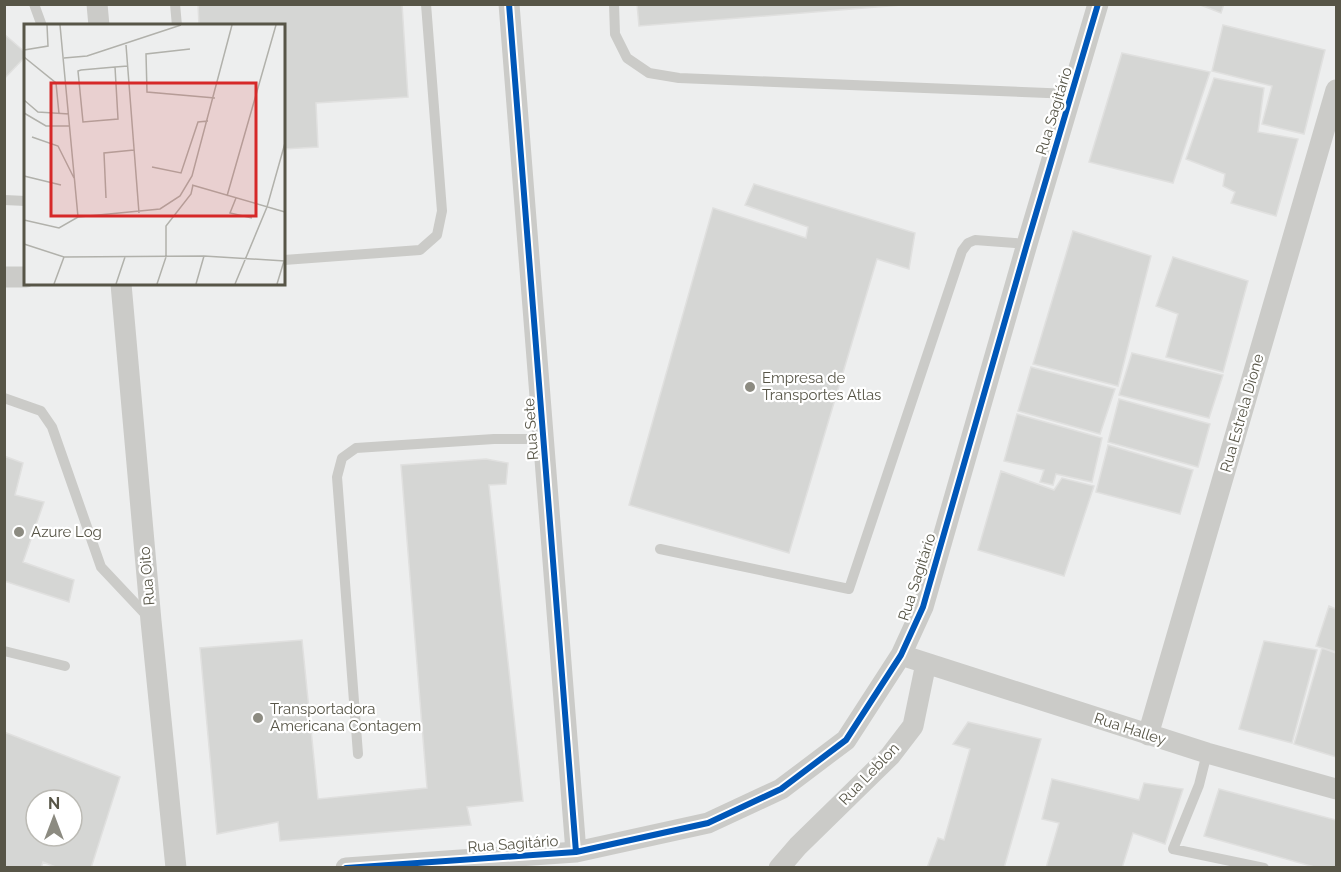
<svg xmlns="http://www.w3.org/2000/svg" width="1341" height="872" viewBox="0 0 1341 872" font-family="Raleway,sans-serif">
<style>
.building{fill:#d5d6d4;stroke:#e0e0df;stroke-width:1.5;fill-rule:evenodd}
.lines{fill:none;stroke-linecap:round;stroke-linejoin:round}
.service{stroke:#cbcbc8;stroke-width:10}
.minor{stroke:#cbcbc8;stroke-width:21}
.cycleway-casing{stroke:#fff;stroke-width:10}
.cycleway{stroke:#0057b8;stroke-width:6}
.poi-dot{fill:#8c8b81;stroke:#fff;stroke-width:2}
.labels{text-anchor:middle;dominant-baseline:central;stroke-width:4.5;stroke-linejoin:round;paint-order:stroke}
.street-label{font-size:15px;fill:#575547;stroke:#fff}
.poi-label{font-size:15px;fill:#575547;stroke:#fff;text-anchor:start}
.inset-road{fill:none;stroke:#b1b1ab;stroke-width:1.5}
.view{fill:#d62828;fill-opacity:0.15;stroke:#d62828;stroke-width:3}
.inset-edge{fill:none;stroke:#575547;stroke-width:3}
</style>
<rect width="100%" height="100%" fill="#edeeee"/>
<path class="building" d="M198 4H402L408 97 316 103 318 147 284 149V26H199Z
M637 4H914L639 26Z
M1198 4H1224L1221 13Z
M1223 25 1325 50 1304 134 1262 124 1272 86 1212 71Z
M4 34 26 53V56L4 79Z
M1122 53 1210 72 1173 183 1089 162Z
M1214 78 1264 88 1258 132 1298 139 1276 216 1231 203 1235 192 1223 186 1225 174 1186 159Z
M754 184 915 233 909 269 877 259 789 553 629 505 713 208 806 238 808 227 745 205Z
M1073 231 1151 256 1118 386 1033 364Z
M1173 257 1248 281 1223 372 1166 357 1178 314 1156 306Z
M1132 353 1223 375 1209 418 1119 395Z
M1031 367 1115 389 1100 434 1018 411Z
M1119 399 1210 424 1198 467 1108 442Z
M1017 414 1102 438 1092 482 1056 474 1053 485 1040 482 1044 470 1004 461Z
M1108 445 1193 470 1180 514 1096 492Z
M4 456 23 463 15 495 44 502 23 562 74 580 69 602 4 581Z
M486 459 508 463 506 484 489 485 523 801 467 807 471 825 280 841 278 822 217 834 200 648 302 640 318 799 427 788 401 465Z
M1001 471 1054 490 1062 478 1094 486 1064 576 978 550Z
M1329 606 1336 609V652L1316 646Z
M1264 641 1317 650 1292 743 1239 729Z
M1322 648 1336 653V757L1294 744Z
M968 722 1041 739 1004 868H927L938 838 944 840 970 749 953 744Z
M4 732 120 777 91 868H58L43 862 41 868H4ZM36 800H72V836H36Z
M1052 779 1139 800 1144 783 1183 789 1165 844 1133 833 1122 868H1046L1059 823 1042 819Z
M1219 789 1336 820V868H1318L1204 836Z"/>
<g class="lines">
<path class="service" d="M34 4 42 26
M175 4 177 26
M614 4 615 34 627 58 649 73 679 78 1072 94
M4 200 26 201
M284 260 420 250 437 235 442 211 426 4
M4 398 41 411 52 427 101 567 149 618
M660 549 849 589 962 251 968 243 975 240 1027 244
M4 651 65 666
M1207 753 1199 785 1173 849 1264 868
M358 754 337 477 342 458 356 448 494 439H543"/>
<path class="minor" d="M97 4 99 26
M509 4 576 852
M4 277H26
M121 284 151 621 176 868
M901 655 1207 753 1336 789
M1148 735 1336 90
M346 868 576 852 708 823 781 789 846 740 901 655 923 607 1027 244 1098 4
M779 868 798 846 890 756 913 726 926 663"/>
<defs>
<path id="cycleway" d="M509 4 576 852
M346 868 576 852 708 823 781 789 846 740 901 655 923 607 1027 244 1098 4"/>
</defs>
<use href="#cycleway" class="cycleway-casing"/>
<use href="#cycleway" class="cycleway"/>
</g>
<g class="poi-dot">
<circle cx="750" cy="387" r="6"/>
<circle cx="19" cy="532" r="6"/>
<circle cx="258" cy="718" r="6"/>
</g>
<g class="labels">
<g class="street-label">
<text transform="translate(1054 111) rotate(-73)">Rua Sagitário</text>
<text transform="translate(1242 413) rotate(-74)">Rua Estrela Dione</text>
<text transform="translate(531 429) rotate(-94)">Rua Sete</text>
<text transform="translate(147 576) rotate(-95)">Rua Oito</text>
<text transform="translate(917 577) rotate(-72)">Rua Sagitário</text>
<text transform="translate(1130 729) rotate(18)">Rua Halley</text>
<text transform="translate(869 774) rotate(-46)">Rua Leblon</text>
<text transform="translate(513 844) rotate(-4)">Rua Sagitário</text>
</g>
<g class="poi-label">
<text x="762" y="378">Empresa de<tspan x="762" dy="17">Transportes Atlas</tspan></text>
<text x="31" y="532">Azure Log</text>
<text x="270" y="709">Transportadora<tspan x="270" dy="17">Americana Contagem</tspan></text>
</g>
</g>
<g transform="translate(24 24)">
<rect width="261" height="261" fill="#edeeee"/>
<path class="inset-road" d="M36 1 54 193M102 21 115 189M166 25 122 30 123 68 191 74M0 26 24 22 23 1M0 33 32 59 35 90M40 34 63 32 157 1M91 43 94 95 59 98 54 47 57 46 91 43 104 42M0 76 14 88 45 90M0 89 22 102H46M8 113 34 122 50 154M128 143 157 149 174 98 184 97M0 152 37 161M168 161 261 188M203 172 252 1M82 174 80 129 110 126M212 174 206 189 228 194M0 196 35 204 54 193 136 185 156 172 168 152 208 1M0 220 40 233 180 232 261 237M30 260 40 233M92 260 101 233M133 260 142 233V202L167 170 169 161M172 260 180 232M211 260 243 183 261 119M253 260 260 237"/>
<path class="view" d="M27 59H232V192H27Z"/>
<rect width="261" height="261" class="inset-edge"/>
</g>
<rect width="1341" height="872" fill="none" stroke="#575547" stroke-width="12"/>
<g transform="translate(54 818)"><circle r="28" fill="#ffffff" stroke="#bcbbb5" stroke-width="1.5"/>
<path d="M0-4.5L10 22L0 15L-10 22Z" fill="#8c8b81"/>
<text y="-9" font-size="16" font-weight="bold" text-anchor="middle" fill="#575547">N</text>
</g>
</svg>
